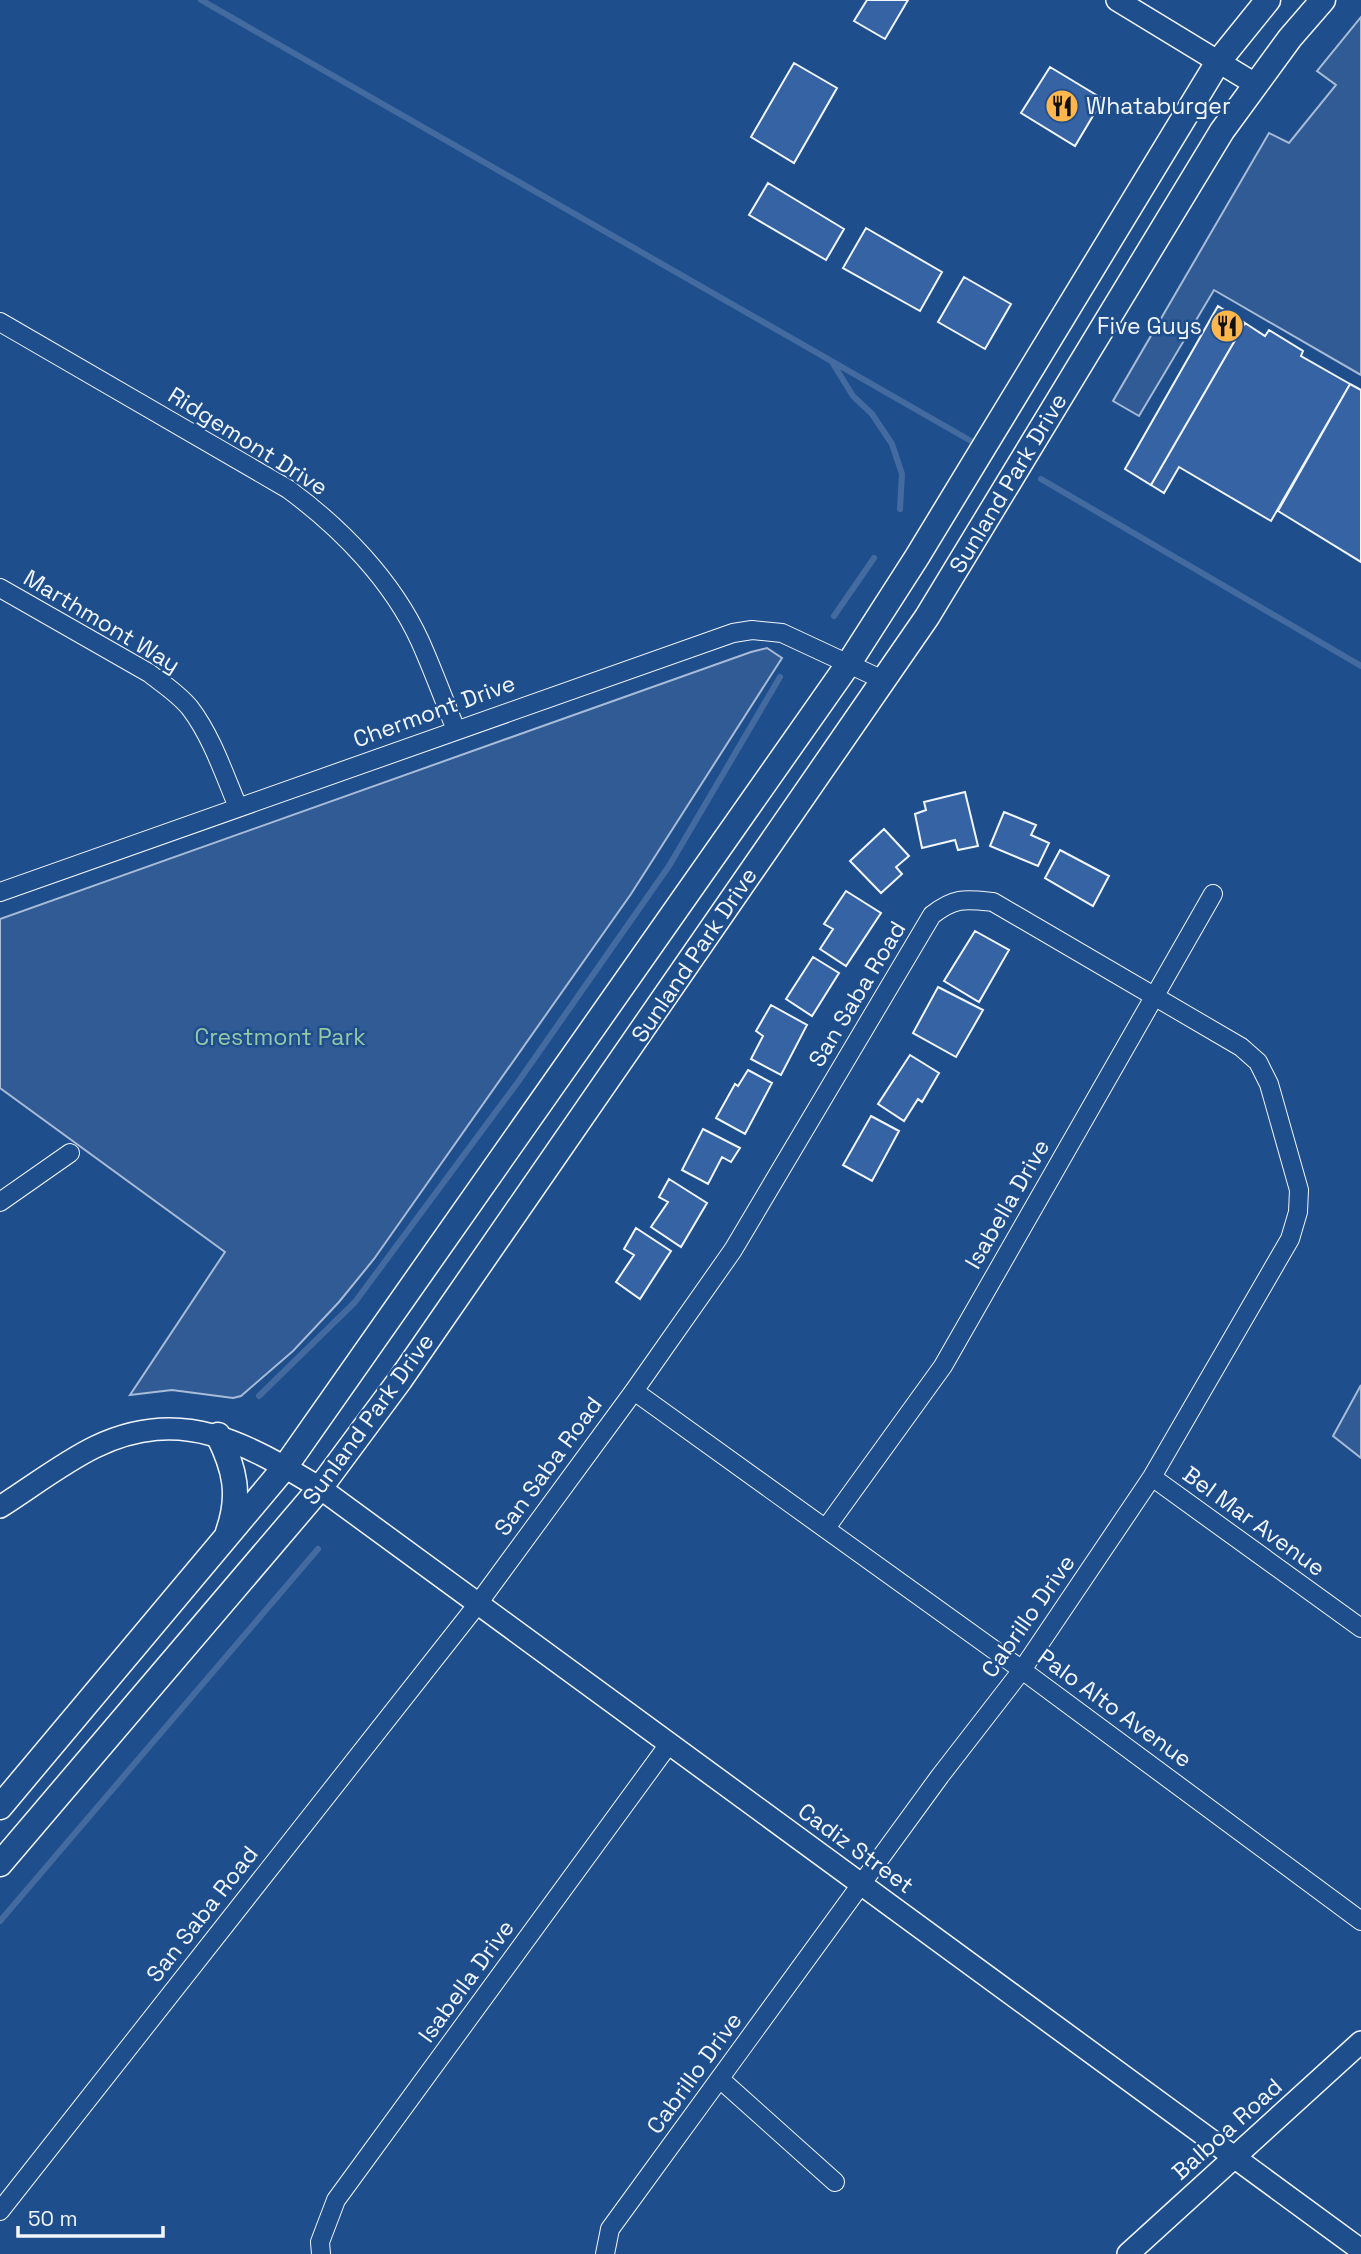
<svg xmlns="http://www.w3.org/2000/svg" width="1361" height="2254" viewBox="0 0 1361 2254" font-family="'Space Grotesk',sans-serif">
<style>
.built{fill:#305b95;stroke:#a8bbd7;stroke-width:2}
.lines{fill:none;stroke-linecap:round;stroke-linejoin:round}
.stream{stroke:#446ba0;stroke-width:6}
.building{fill:#3563a3;stroke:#f2f6ff;stroke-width:2}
.minor-casing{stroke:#f2f6ff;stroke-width:20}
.tertiary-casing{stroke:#f2f6ff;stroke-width:24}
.secondary-casing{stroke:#f2f6ff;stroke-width:27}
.minor{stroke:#1f4e8c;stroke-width:18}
.tertiary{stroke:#1f4e8c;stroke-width:21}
.secondary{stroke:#1f4e8c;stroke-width:24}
.labels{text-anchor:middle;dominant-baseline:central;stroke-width:5;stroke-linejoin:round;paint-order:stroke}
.poi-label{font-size:23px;fill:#f2f6ff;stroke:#1f4e8c;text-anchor:start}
.street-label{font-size:23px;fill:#f2f6ff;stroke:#1f4e8c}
.park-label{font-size:23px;fill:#97c8a6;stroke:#1f4e8c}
</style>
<rect width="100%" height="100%" fill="#1f4e8c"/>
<path class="built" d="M1361 17V375L1214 290 1139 416 1113 401 1269 133 1289 143 1336 85 1317 71Z
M767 648 782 658 631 894 374 1259 339 1302 293 1351 241 1396 233 1398 172 1390 130 1395 225 1252 0 1088V919L751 652Z
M1361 1385V1458L1333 1436Z"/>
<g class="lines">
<path class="stream" d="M201 0 971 441
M832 362 853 396 872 414 892 444 902 474 900 509
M1041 479 1361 666
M834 616 874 558
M259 1396 355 1302 518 1082 669 866 780 677
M0 1921 318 1549"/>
</g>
<path class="building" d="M867 0H908L885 39 854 21Z
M794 63 837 88 794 163 751 137Z
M1050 67 1103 99 1075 146 1021 113Z
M768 183 844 229 826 260 749 215Z
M866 228 942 272 920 311 843 268Z
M964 277 1011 304 985 349 938 322Z
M1218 306 1245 323 1151 485 1125 469Z
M1245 323 1265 336 1269 330 1303 351 1301 356 1350 384 1271 521 1179 467 1164 493 1151 485Z
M1350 384 1361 390V562L1278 511Z
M965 792 978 846 958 850 955 840 922 848 915 814 926 810 924 802Z
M1004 812 1036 825 1031 835 1049 843 1038 866 990 846Z
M884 829 909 856 896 867 902 874 881 893 850 861Z
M1060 850 1109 876 1093 906 1045 878Z
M846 891 881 913 846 966 820 949 833 929 824 924Z
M975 931 1009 950 979 1002 944 981Z
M813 957 839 973 812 1016 786 999Z
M938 987 983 1010 956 1057 913 1033Z
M771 1005 807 1025 781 1075 751 1059 763 1036 756 1031Z
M910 1055 939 1073 922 1102 918 1099 904 1121 878 1104Z
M748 1070 772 1083 745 1134 716 1118 735 1084 738 1086Z
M871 1116 899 1131 872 1181 843 1165Z
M703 1129 740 1148 731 1162 722 1157 708 1184 682 1170Z
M669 1179 707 1203 681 1247 651 1227 668 1202 659 1197Z
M636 1228 671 1251 640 1299 616 1282 634 1255 624 1249Z"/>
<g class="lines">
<defs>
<path id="minor" d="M0 322 288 489C341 528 392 580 420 641 433 670 444 700 456 730
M0 588 149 673C163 684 179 694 190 708 212 737 224 774 238 807
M0 892 733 633 752 630 782 633 883 680
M0 1202 70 1153
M634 1391 1022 1670 1361 1921
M1152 1477 1361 1628
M826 1528 943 1366 1213 894
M720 2079 835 2182
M0 2211 477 1605 634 1391 733 1250 932 915C955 897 965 899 993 902L1241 1047 1258 1062 1269 1084 1299 1190 1298 1212 1290 1239 1152 1477 1022 1670 940 1776 610 2229 605 2254
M321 2254 320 2242 336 2200 669 1744"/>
<path id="tertiary" d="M1117 0 1255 84
M0 1507C30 1488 64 1462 95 1447 182 1405 245 1443 320 1488L1361 2250
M1128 2254 1361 2042"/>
<path id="secondary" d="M218 1435C235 1469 241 1495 228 1532
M0 1807 285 1467 849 663 917 557 1218 62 1268 0
M0 1864 320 1488 400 1380 927 617 1222 131 1290 38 1323 0"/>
</defs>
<use href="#minor" class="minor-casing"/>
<use href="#tertiary" class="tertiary-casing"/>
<use href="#secondary" class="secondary-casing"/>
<use href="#minor" class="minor"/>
<use href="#tertiary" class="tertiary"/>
<use href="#secondary" class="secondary"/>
</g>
<defs>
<symbol id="restaurant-disc" viewBox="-11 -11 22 22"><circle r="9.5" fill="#ffb74d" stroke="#1f4e8c"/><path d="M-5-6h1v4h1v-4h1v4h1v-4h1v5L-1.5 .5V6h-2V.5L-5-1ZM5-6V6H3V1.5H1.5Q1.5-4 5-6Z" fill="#111"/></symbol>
</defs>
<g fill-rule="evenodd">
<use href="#restaurant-disc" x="1043" y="87" width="38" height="38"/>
<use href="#restaurant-disc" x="1208" y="307" width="38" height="38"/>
</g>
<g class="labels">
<g class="poi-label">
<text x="1086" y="106">Whataburger</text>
<text x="1202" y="326" text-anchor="end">Five Guys</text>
</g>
<g class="street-label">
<text transform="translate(248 441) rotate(32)">Ridgemont Drive</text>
<text transform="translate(1008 483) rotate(-59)">Sunland Park Drive</text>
<text transform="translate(102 621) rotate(31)">Marthmont Way</text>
<text transform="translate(434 711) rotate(-20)">Chermont Drive</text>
<text transform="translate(694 955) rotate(-56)">Sunland Park Drive</text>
<text transform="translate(857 994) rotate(-59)">San Saba Road</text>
<text transform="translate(1007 1204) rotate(-60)">Isabella Drive</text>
<text transform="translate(368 1419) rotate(-54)">Sunland Park Drive</text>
<text transform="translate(548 1466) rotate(-54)">San Saba Road</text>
<text transform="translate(1254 1521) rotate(36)">Bel Mar Avenue</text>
<text transform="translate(1028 1616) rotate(-55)">Cabrillo Drive</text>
<text transform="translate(1115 1708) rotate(36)">Palo Alto Avenue</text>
<text transform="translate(856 1848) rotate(36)">Cadiz Street</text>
<text transform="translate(202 1914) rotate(-52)">San Saba Road</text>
<text transform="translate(466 1981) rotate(-54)">Isabella Drive</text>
<text transform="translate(694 2073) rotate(-54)">Cabrillo Drive</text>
<text transform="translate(1227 2129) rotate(-42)">Balboa Road</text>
</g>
<g class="park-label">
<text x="280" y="1037">Crestmont Park</text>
</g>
</g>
<path d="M18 2226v10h145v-10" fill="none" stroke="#f2f6ff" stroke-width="3.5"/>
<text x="28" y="2226" font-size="21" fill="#f2f6ff" stroke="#1f4e8c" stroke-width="5" paint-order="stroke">50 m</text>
</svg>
